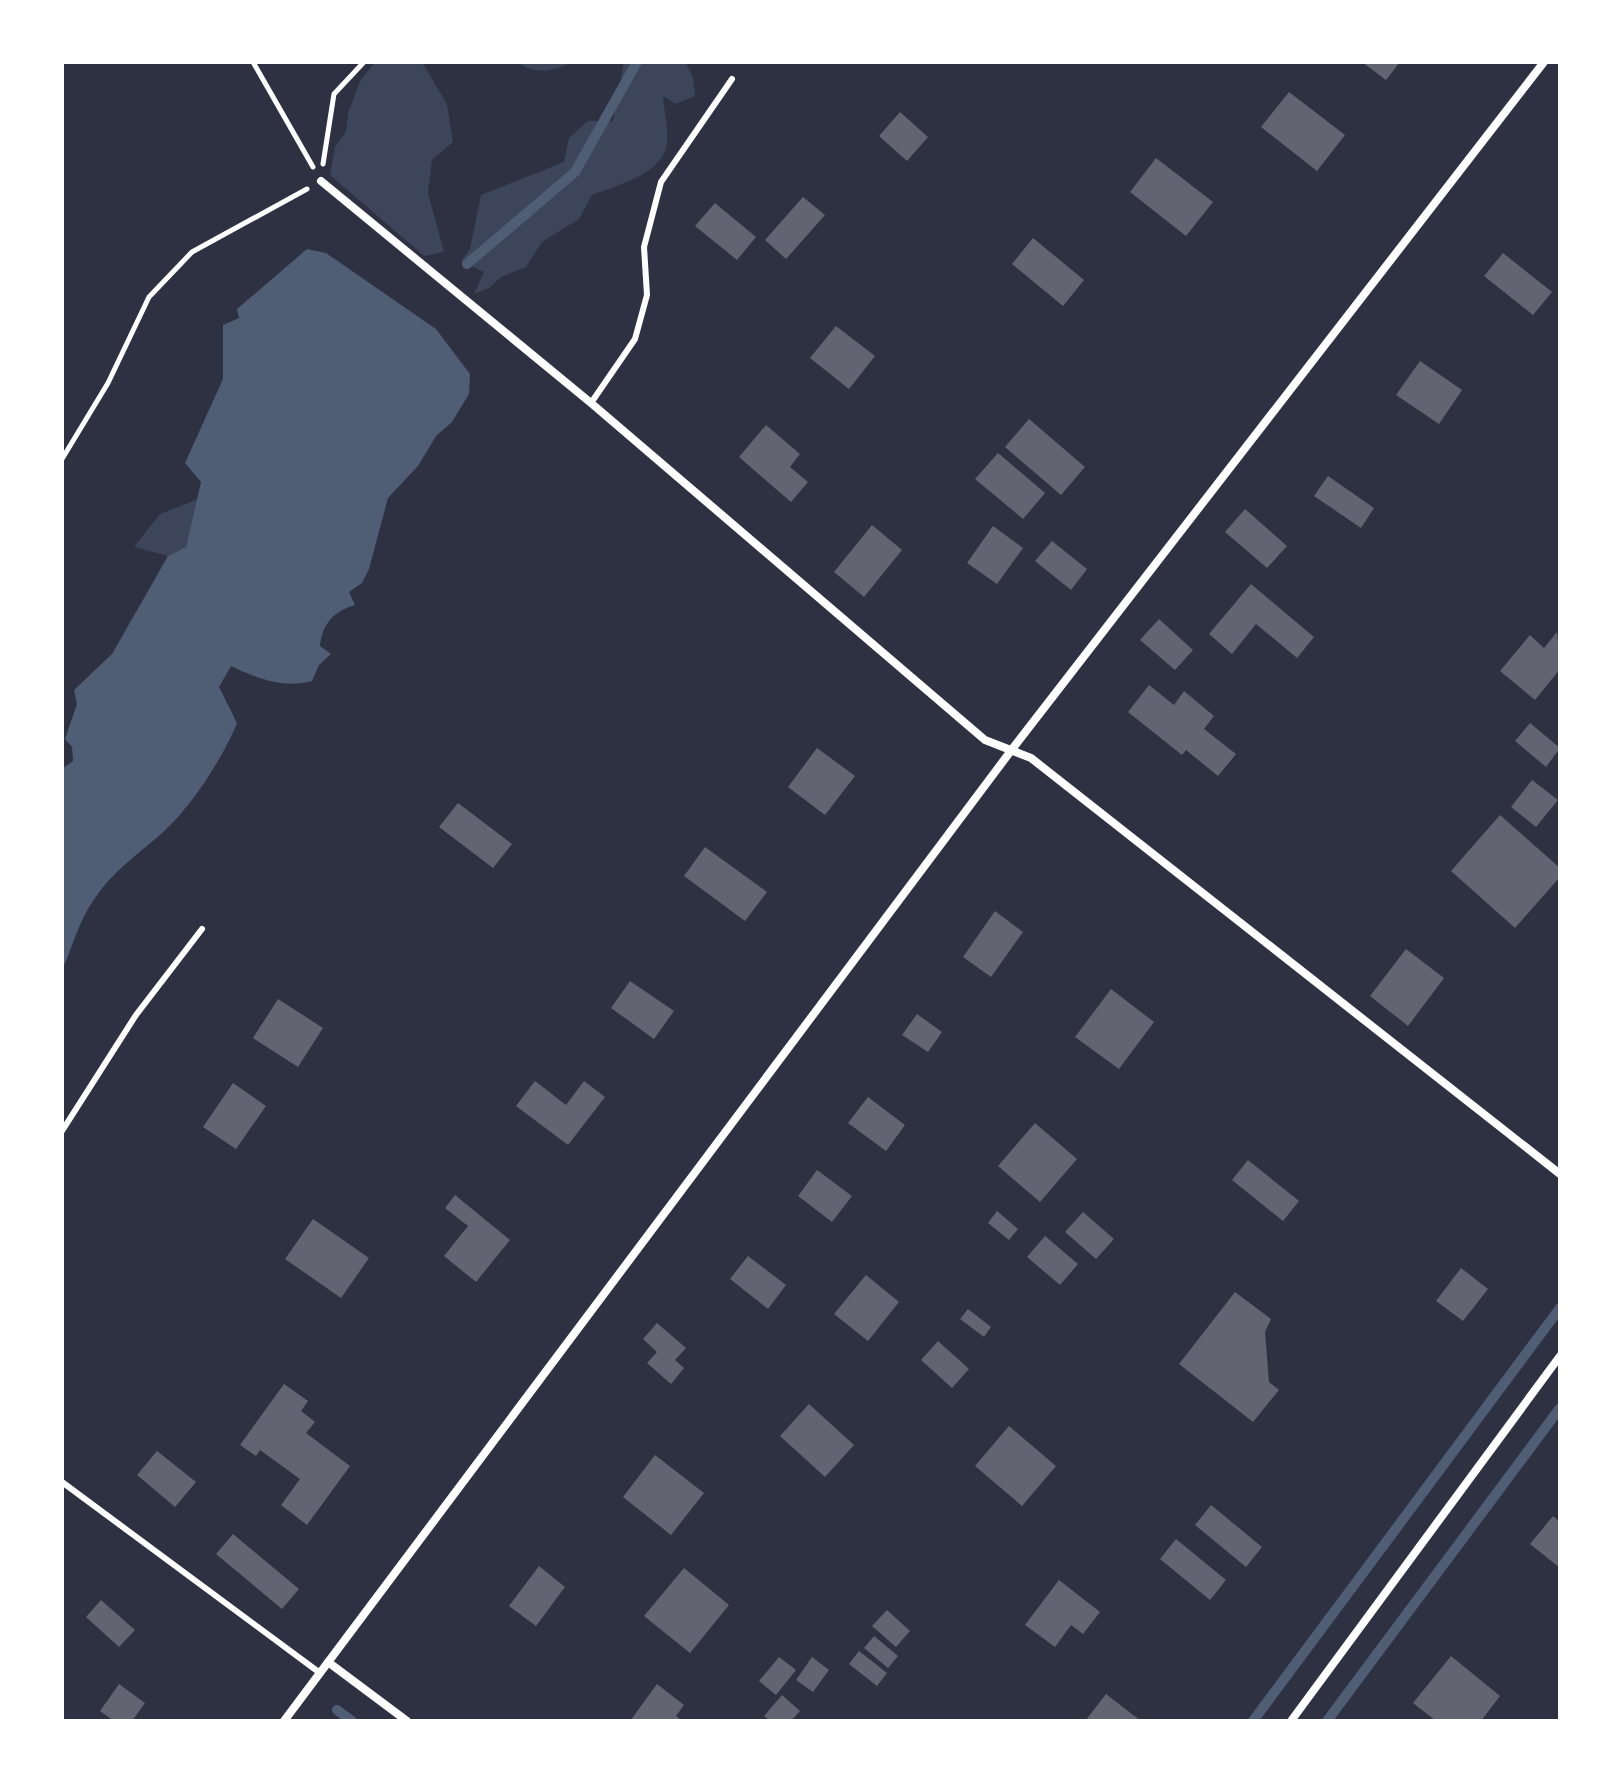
<svg xmlns="http://www.w3.org/2000/svg" width="1622" height="1783" viewBox="0 0 1622 1783" font-family="'Open Sans',sans-serif">
<style>
.green{fill:#3c4559}
.water{fill:#4f5d75}
.lines{fill:none;stroke-linecap:round;stroke-linejoin:round}
.stream{stroke:#4f5d75;stroke-width:10}
.building{fill:#626471}
.path{stroke:#fff;stroke-width:5}
.service{stroke:#fff;stroke-width:6}
.minor{stroke:#fff;stroke-width:8}
</style>
<rect width="100%" height="100%" fill="#2d3142"/>
<path class="green" d="M375 62H422L447 104 453 142 432 160 428 193 444 252 424 256 330 175 335 147 346 132 348 113 360 81Z
M517 62H572C552 72 537 75 517 62Z
M624 62H685L693 77 695 96 676 104 663 96C664 111 670 134 666 148 659 175 615 186 592 195L579 219 542 242 526 267 501 277 489 288 474 294 484 272 461 261 470 249 481 195 564 162 569 138 588 121H613Z
M198 499 186 547 168 556 134 547 160 514Z"/>
<path class="water" d="M307 249 326 253 436 329 470 374 469 394 452 422 436 436 418 466 388 498 369 569 362 583 349 592 355 605C334 611 322 624 320 646L331 654 319 665 312 681C283 689 256 678 231 666L219 687 237 723C223 758 190 809 161 834 138 854 113 871 95 898 79 920 73 946 62 970V769L73 761 72 747 65 739 77 704 74 690 112 654 168 556 186 547 201 482 185 463 223 379V325L239 318 237 309Z"/>
<g class="lines">
<path class="stream" d="M467 264 575 172 637 62
M337 1710 352 1721
M1253 1721 1560 1308
M1327 1721 1560 1408"/>
</g>
<path class="building" d="M1362 62H1400L1386 80Z
M1289 92 1345 135 1317 171 1261 127Z
M900 112 928 137 907 161 879 136Z
M1156 158 1213 202 1186 236 1130 192Z
M803 197 825 215 786 259 765 240Z
M715 203 756 237 737 260 695 226Z
M1033 238 1084 280 1063 306 1012 264Z
M1503 253 1552 292 1533 315 1484 276Z
M836 326 875 356 849 389 810 358Z
M1420 361 1462 390 1439 424 1396 395Z
M1029 419 1085 467 1061 495 1005 447Z
M766 425 800 454 790 467 808 482 791 502 739 457Z
M998 453 1045 493 1023 519 975 479Z
M1328 476 1374 508 1361 528 1314 496Z
M1245 509 1287 546 1267 568 1225 532Z
M872 525 902 550 864 597 834 572Z
M993 526 1023 548 997 584 967 563Z
M1052 541 1087 569 1071 590 1035 561Z
M1251 584 1314 637 1297 658 1256 624 1232 654 1209 634Z
M1159 619 1193 650 1175 670 1140 640Z
M1557 632 1560 669 1535 700 1500 671 1530 635 1544 648Z
M1149 685 1174 705 1184 691 1214 716 1204 729 1236 754 1218 776 1186 750 1182 755 1128 712Z
M1530 723 1560 748 1546 767 1515 741Z
M817 748 855 776 825 815 788 787Z
M1532 780 1558 800 1536 827 1511 807Z
M458 803 512 844 493 868 439 827Z
M1500 815 1560 868V877L1515 928 1451 871Z
M705 847 767 892 745 921 684 876Z
M995 911 1023 932 991 977 963 957Z
M1406 949 1444 978 1408 1026 1370 996Z
M630 981 674 1011 654 1039 611 1008Z
M1111 989 1154 1022 1119 1069 1075 1037Z
M278 999 323 1028 298 1067 253 1038Z
M917 1014 942 1032 928 1052 902 1035Z
M535 1081 566 1105 584 1081 605 1097 568 1145 516 1106Z
M233 1083 266 1106 236 1149 203 1127Z
M868 1097 905 1125 886 1151 848 1123Z
M1035 1123 1077 1159 1040 1202 998 1166Z
M1248 1160 1299 1201 1283 1221 1232 1180Z
M817 1170 852 1196 832 1222 798 1196Z
M455 1195 510 1240 476 1282 444 1256 468 1226 445 1208Z
M997 1211 1018 1229 1009 1240 988 1223Z
M1083 1212 1114 1239 1096 1259 1065 1232Z
M313 1219 369 1258 341 1298 285 1259Z
M1045 1236 1078 1264 1060 1285 1027 1257Z
M748 1256 786 1285 768 1309 730 1279Z
M1461 1268 1488 1289 1463 1321 1436 1301Z
M866 1275 899 1302 868 1341 834 1314Z
M1235 1292 1271 1319 1265 1332 1269 1382 1279 1390 1253 1422 1179 1364Z
M968 1309 991 1327 984 1337 960 1319Z
M657 1323 686 1348 675 1360 684 1368 671 1384 647 1363 657 1352 643 1339Z
M938 1341 969 1369 952 1388 921 1360Z
M284 1384 308 1401 301 1411 315 1422 306 1433 350 1466 307 1525 281 1505 300 1479 260 1450 256 1456 240 1445Z
M809 1404 854 1445 825 1477 780 1436Z
M1009 1426 1056 1466 1022 1506 975 1466Z
M157 1451 196 1482 175 1507 137 1475Z
M655 1455 704 1493 671 1535 623 1497Z
M1211 1505 1262 1547 1246 1567 1195 1525Z
M1553 1516 1560 1522V1568L1530 1544Z
M233 1534 299 1589 282 1609 216 1554Z
M1176 1539 1226 1580 1210 1600 1160 1559Z
M539 1566 565 1587 536 1626 509 1606Z
M684 1568 729 1605 690 1653 644 1616Z
M1059 1580 1100 1612 1083 1634 1071 1625 1055 1647 1025 1625Z
M101 1600 135 1630 119 1647 86 1617Z
M887 1610 910 1631 896 1647 872 1626Z
M874 1636 898 1656 888 1668 864 1648Z
M859 1651 887 1673 877 1686 849 1664Z
M1451 1656 1500 1696 1481 1721H1436L1413 1703Z
M779 1657 796 1670 776 1695 759 1681Z
M812 1657 829 1670 813 1692 796 1680Z
M119 1684 145 1703 132 1721H114L100 1711Z
M657 1684 684 1705 676 1716 682 1721H630Z
M1106 1694 1141 1721H1085Z
M782 1695 800 1711 791 1721H770L764 1716Z"/>
<g class="lines">
<path class="path" d="M253 62 313 167
M323 164 334 94 364 62
M62 459 108 383 149 297 192 252 307 189"/>
<path class="service" d="M591 403 635 339 647 295 644 247 661 182 732 79
M62 1131 136 1015 202 929
M62 1482 320 1673"/>
<path class="minor" d="M321 181 591 403 985 740 1031 758 1560 1174
M328 1662 407 1721
M284 1721 1013 748 1544 62
M1291 1721 1560 1356"/>
</g>
<rect width="1622" height="1783" fill="none" stroke="#ffffff" stroke-width="128"/>
</svg>
